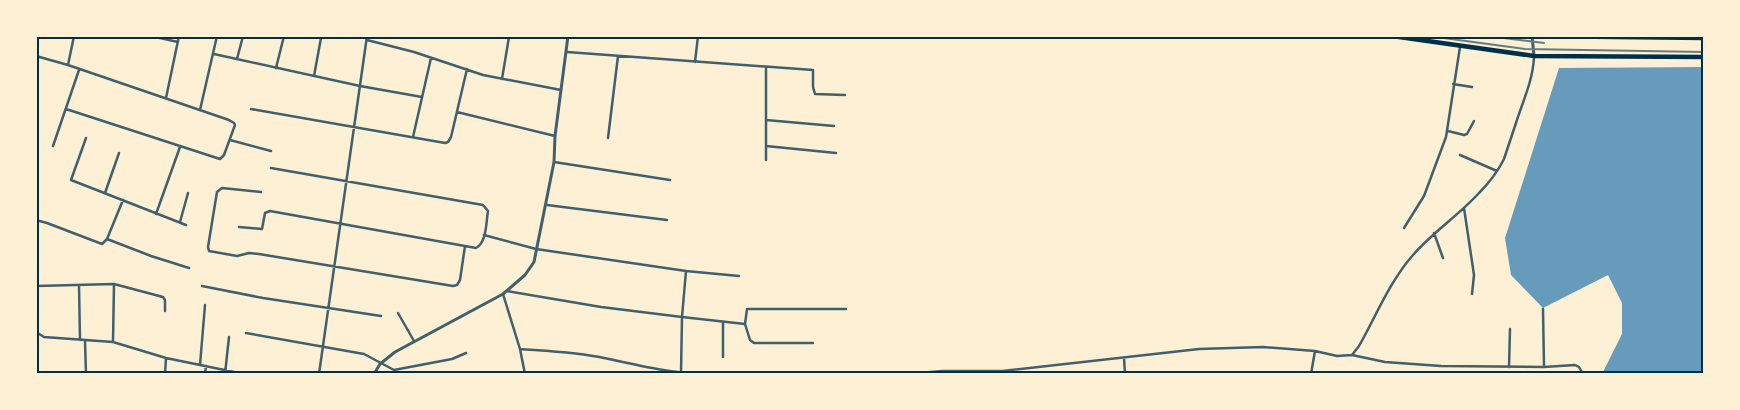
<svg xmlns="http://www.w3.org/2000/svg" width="1740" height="410" viewBox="0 0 1740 410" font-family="Inter,sans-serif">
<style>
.water{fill:#669bbc}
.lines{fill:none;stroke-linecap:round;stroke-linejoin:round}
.minor{stroke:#3f606c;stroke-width:2.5}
.tertiary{stroke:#3f606c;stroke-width:3}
.primary{stroke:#003049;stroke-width:4.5}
.rail{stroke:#657d81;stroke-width:2}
.neatline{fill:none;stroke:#003049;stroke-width:2}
</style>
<rect width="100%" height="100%" fill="#fdf0d5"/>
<path class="water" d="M1704 67V374H1602L1622 334V303L1608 275 1543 308 1511 275 1505 238 1559 68Z"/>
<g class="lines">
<path class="minor" d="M151 36 178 42
M367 40 414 52 483 75 561 90
M567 52 813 70V87L815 94 845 95
M214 54 360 86 422 97
M36 56 68 65 229 120 234 123 235 125 224 155 220 159 66 109
M237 59 243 36
M695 62 698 36
M68 65 74 36
M276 68 284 36
M314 76 321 38
M502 79 509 37
M1453 84 1472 87
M166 98 179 36
M251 109 445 143 448 142 451 137 467 69
M200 110 217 36
M457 112 555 136
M766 120 834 126
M1448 131 1464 135 1467 134 1474 121
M413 137 431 58
M86 138 71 180 186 225
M608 138 618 56
M230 140 271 151
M53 146 79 70
M766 146 836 153
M1460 155 1497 171
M766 160V67
M554 162 670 180
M261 192 222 188 217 192 208 247 209 251 237 256 249 253 259 254 453 286 457 285 460 280 465 246
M105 193 119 153
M547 205 667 220
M1464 208 1474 275 1472 294
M156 214 180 147
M36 220 47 223 102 244 107 239 123 200
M180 222 188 193
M239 227 262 229 265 213 270 211 476 248C487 242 486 222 488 211L483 205 271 168
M1404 228 1424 196 1446 137 1460 47
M1434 233 1443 258
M484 235 536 249 686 271 739 276
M107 239 151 256 189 268
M686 271 682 317 745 324 747 309H846
M79 285 80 340
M36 286 114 284 163 297 165 300V311
M202 286 263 298 381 316
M507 291 601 307 682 317 681 373
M503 294 520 349 525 374
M1543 309 1544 367
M398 313 414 341
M745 324 750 340 754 343H813
M36 332 44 337 113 342 166 358 244 374
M246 333 364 354 394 370 452 359 466 353
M85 341 86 374
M113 342 114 284
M520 349C548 351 577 352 604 358 637 365 669 373 702 374
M1352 355 1359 346C1376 316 1390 281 1413 255 1433 232 1459 215 1479 193 1489 183 1498 171 1504 159 1508 147 1512 135 1516 123 1523 101 1533 80 1534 57
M723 357V322
M1124 358 1125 374
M200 365 205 305
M1509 367 1510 329
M165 374 166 358
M205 374 206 366
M225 374 229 337
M319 374 367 36
M908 374 942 371H1002L1199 349 1263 347 1315 351 1337 356 1352 355 1385 362 1441 366 1544 367 1575 365 1579 367 1583 374
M1311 374 1315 351"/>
<path class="tertiary" d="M1532 36 1534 56
M374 374 380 364 395 352 503 294 525 275 534 262 554 162 555 136 568 36"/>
<path class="primary" d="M1392 36 1534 56 1704 57
M1529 36 1704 38"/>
<path class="rail" d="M1429 36 1525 49 1704 52
M1487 36 1544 43"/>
</g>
<rect width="1740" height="410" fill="none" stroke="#fdf0d5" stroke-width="75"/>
<rect x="38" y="38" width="1664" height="334" class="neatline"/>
</svg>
